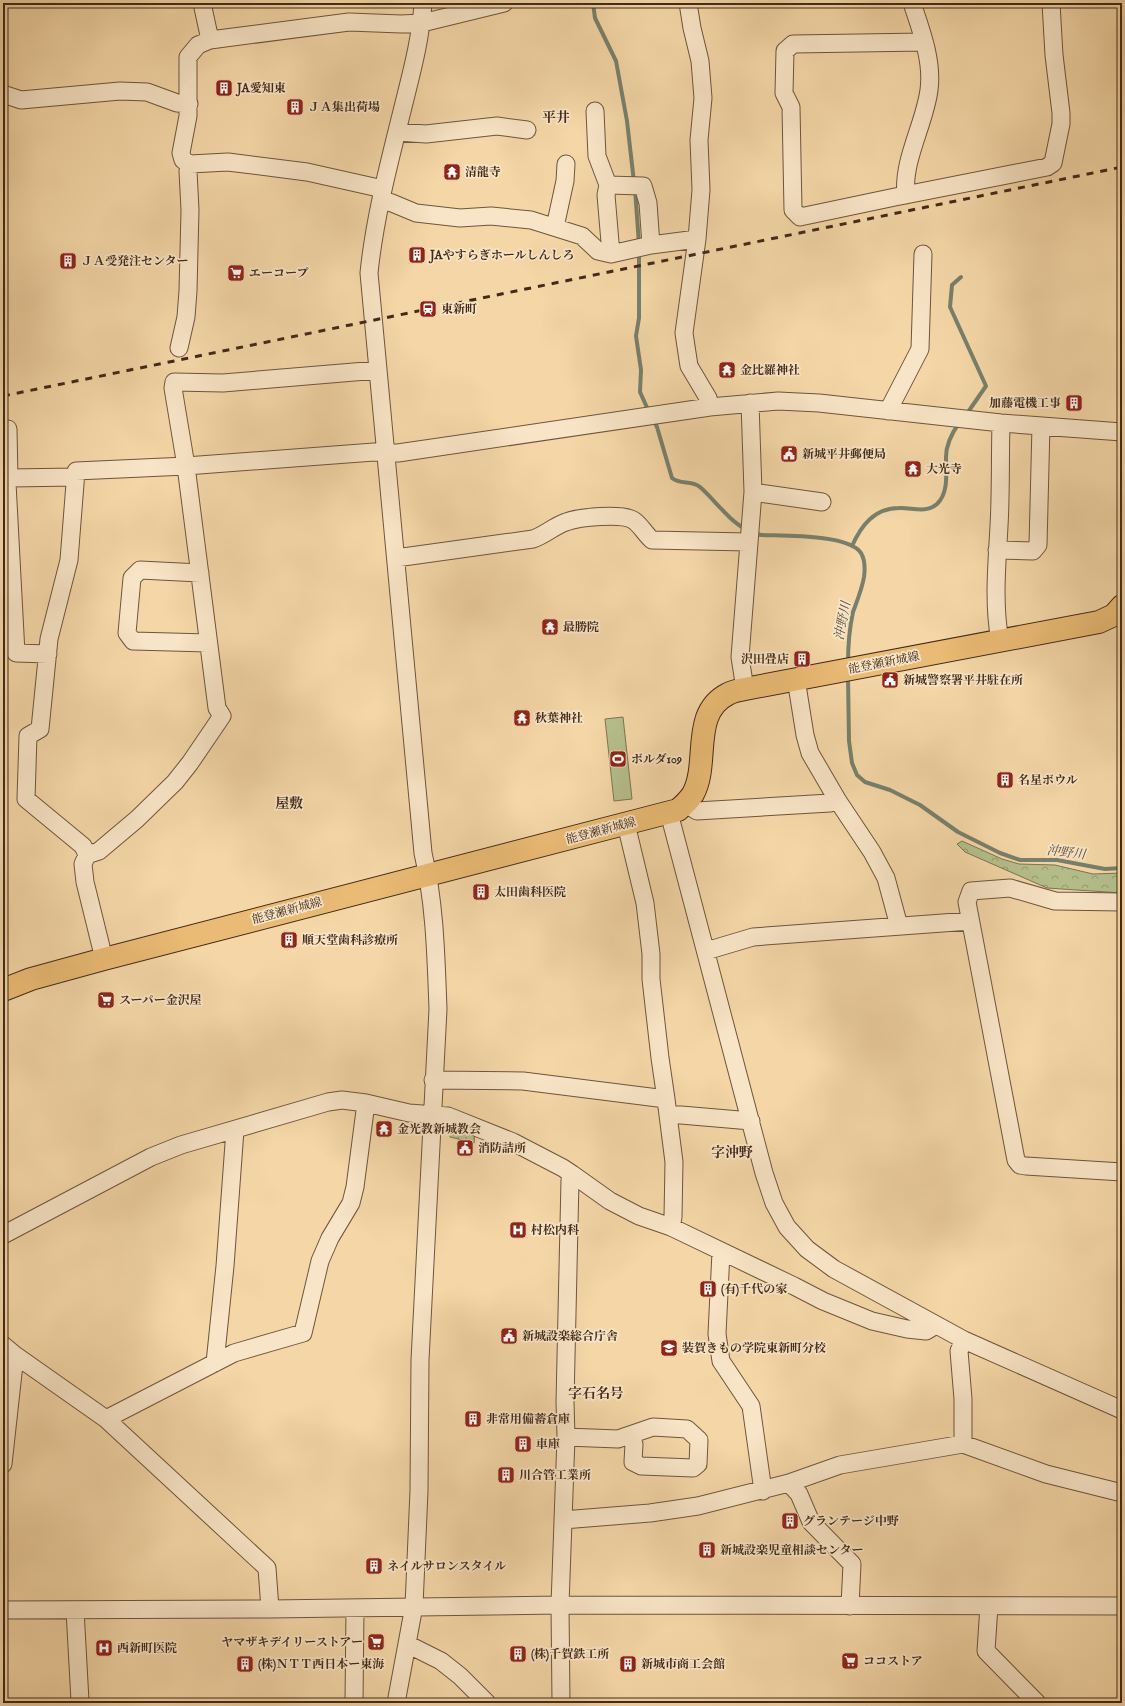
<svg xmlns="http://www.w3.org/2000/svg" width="1125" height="1706" viewBox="0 0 1125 1706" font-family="'IM FELL English','Noto Serif JP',serif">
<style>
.forest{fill:url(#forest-crowns);stroke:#7c7452}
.park{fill:url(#park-dots);stroke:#7c7452}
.garden{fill:#b5bf8c;stroke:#7c7452}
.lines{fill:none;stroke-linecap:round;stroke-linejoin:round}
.stream{stroke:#78806c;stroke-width:4}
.minor-casing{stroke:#6e553c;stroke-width:19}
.major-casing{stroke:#422a19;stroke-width:24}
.minor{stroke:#f8e4c6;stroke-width:17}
.major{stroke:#eabb74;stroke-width:22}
.rail{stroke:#422a19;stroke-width:3;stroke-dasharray:7 7;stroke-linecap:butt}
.labels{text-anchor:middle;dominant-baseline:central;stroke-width:3.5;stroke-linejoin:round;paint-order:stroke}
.poi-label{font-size:12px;font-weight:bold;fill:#422a19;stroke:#f8e4c6;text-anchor:start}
.street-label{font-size:12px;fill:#422a19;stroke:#f8e4c6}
.water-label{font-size:13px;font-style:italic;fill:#584e3c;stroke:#f8e4c6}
.quarter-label{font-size:14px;font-weight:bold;fill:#422a19;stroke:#f8e4c6}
</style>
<defs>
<pattern id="forest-crowns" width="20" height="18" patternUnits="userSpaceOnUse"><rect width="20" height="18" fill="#b5bf8c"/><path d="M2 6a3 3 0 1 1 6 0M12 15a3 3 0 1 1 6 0" fill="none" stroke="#959b72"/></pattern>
<pattern id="park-dots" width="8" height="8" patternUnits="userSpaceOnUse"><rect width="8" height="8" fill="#b5bf8c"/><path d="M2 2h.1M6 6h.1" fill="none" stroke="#959b72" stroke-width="1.8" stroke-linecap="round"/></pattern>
</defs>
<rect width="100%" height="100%" fill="#f4d6a7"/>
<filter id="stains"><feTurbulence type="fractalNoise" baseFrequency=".005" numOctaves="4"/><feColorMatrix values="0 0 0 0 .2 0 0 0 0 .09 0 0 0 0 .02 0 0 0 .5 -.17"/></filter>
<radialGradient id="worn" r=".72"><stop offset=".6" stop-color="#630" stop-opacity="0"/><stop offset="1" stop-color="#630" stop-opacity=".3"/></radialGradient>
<path class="forest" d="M962 841 1002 859 1019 864 1055 865 1093 874 1122 873V893L1047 888 965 852 957 844Z"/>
<path class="park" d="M452 1126 475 1133 474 1143 450 1137Z"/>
<path class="garden" d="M623 717 632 799 614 801 605 719Z"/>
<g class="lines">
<path class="stream" d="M593 3 595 18 616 61 627 121 634 182
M635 189 639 244
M639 253V318L636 336 641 370 640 392 649 412
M961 277 952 285 950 307 986 386 966 415
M653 419 657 427 672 478C680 485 692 480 700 487 714 499 730 522 746 529
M754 533 761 535C783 536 848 534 861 553 865 560 865 570 864 577 862 589 857 601 853 612 849 630 848 646 848 664
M852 546C861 526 874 508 899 508 911 507 926 514 937 504 949 493 946 472 946 457 946 445 952 433 959 423
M848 677 849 741 852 763 857 775 865 782 890 790 920 805 958 832 1000 853 1020 860H1057L1105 869 1122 868"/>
<defs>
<path id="minor" d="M202 3 210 40
M688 3 692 28 700 61 703 98 699 140 701 190 697 239 684 333 689 366 708 398 710 407
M924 42 793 44 785 51 784 93 791 107 793 210 800 217 895 197 1047 167 1053 163 1061 124V113L1054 55 1051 3
M3 94 21 100 120 91 147 92 177 103 189 104
M595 111 597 156 608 185 606 195 611 254
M397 132 426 134 497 126 527 130
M190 164 228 162 307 172 383 189
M608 185 643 186 648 203 651 245
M906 195C902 161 925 123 929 90 933 61 921 30 912 3
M381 200 392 203 416 213 460 218 491 216 531 220 582 236 598 251 611 254 651 245 697 239
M555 227 565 181 566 164
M179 348 186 317 188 291 190 210 188 171 190 164 183 160 181 153 188 116V57L198 45 210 40 349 22 401 24 422 23 504 3
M378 370 223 383 174 382 173 388 186 466 217 708 222 716 190 763 175 782 137 819 99 851 87 855 83 846 26 799 28 736 40 729 49 639 69 560 76 471 186 466 374 452 398 453 710 407 778 401 819 403 1001 423 1122 432
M888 411 920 349 923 254
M8 429 9 478
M753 492 822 502
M997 550 1033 551 1038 545 1041 426
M396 558 533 539C545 535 554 526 566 522 579 517 622 513 633 520 640 524 645 534 652 540L748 542
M200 573 140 570 132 578 127 633 133 641 208 643
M1000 641C993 603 997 564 999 526 1001 492 1000 457 1001 423
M48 654 16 653 7 483 9 478 76 477
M796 679 805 735 810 753 838 801 872 852 886 878 899 926
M745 689 740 657 753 492 750 403
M686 804 697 811 830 803 838 801
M669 813 764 1173 774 1203 787 1227 807 1249 834 1269 964 1340 1122 1410
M626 824 645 903 651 954V979L660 1058 666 1099
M87 855 83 864 85 882 104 959
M1122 902 1055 901 1010 888 971 891 967 902 1016 1160 1020 1165 1026 1166 1122 1172
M706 951 753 937 970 921
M433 1080 523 1081 666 1099 668 1115H681L751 1121
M668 1115 674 1162 673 1217 671 1227
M572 1174 610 1201 639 1216 671 1227 794 1286 823 1301 872 1321 907 1329 926 1331 936 1325
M3 1235 151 1157 181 1145 328 1102 342 1100 366 1103 409 1113 448 1116 513 1142 563 1168 572 1174 570 1180 565 1402 566 1437 560 1605 561 1703
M721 1252 717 1334 721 1361 751 1406 763 1491
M3 1345 15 1355 3 1464
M15 1355 106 1419 267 1568 270 1609
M215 1363 225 1266 235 1130
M106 1419 234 1353 303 1333 320 1261 330 1238 351 1203 355 1187 366 1103
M566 1437 618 1439 653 1427 687 1429 699 1440 698 1464 693 1468 641 1466 633 1462 634 1444 628 1436
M963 1444V1399L959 1351 964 1340
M789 1483 840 1465 963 1444 1046 1474 1122 1493
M563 1520 650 1513 698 1506 789 1483 799 1494 811 1522 852 1564 850 1606
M989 1606 986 1651 1037 1703
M3 1610 270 1609 560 1605 1122 1606
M75 1610 80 1701 81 1703
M407 1644 441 1661 460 1676 487 1703
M354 1703 355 1608
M396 1703 414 1606 419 1491 420 1360 438 1009C436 957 435 904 423 853L369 273C375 214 391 156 405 99 413 67 421 36 423 3"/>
<path id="major" d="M3 990 31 979 104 959 678 810C684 805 689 800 693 794 710 763 690 713 728 694 733 691 740 690 745 689L1099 622 1114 615 1122 606"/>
</defs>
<use href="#minor" class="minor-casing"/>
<use href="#major" class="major-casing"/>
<use href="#minor" class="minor"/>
<use href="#major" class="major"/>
<path class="rail" d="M3 396 1122 167"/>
</g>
<defs>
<symbol id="building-square" viewBox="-11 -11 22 22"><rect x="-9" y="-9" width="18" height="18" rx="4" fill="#8f2418" stroke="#f8e4c6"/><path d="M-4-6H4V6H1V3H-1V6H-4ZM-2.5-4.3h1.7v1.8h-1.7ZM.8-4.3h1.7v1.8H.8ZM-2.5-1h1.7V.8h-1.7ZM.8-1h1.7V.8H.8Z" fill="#fff"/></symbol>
<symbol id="temple-square" viewBox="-11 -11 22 22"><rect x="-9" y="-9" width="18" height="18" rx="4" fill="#8f2418" stroke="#f8e4c6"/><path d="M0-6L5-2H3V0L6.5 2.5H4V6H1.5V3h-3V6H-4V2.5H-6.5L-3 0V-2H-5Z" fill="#fff"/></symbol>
<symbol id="supermarket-square" viewBox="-11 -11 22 22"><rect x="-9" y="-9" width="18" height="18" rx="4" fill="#8f2418" stroke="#f8e4c6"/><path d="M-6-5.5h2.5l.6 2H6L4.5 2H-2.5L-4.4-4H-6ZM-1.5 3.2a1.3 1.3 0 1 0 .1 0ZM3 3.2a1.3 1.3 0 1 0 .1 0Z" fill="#fff"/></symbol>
<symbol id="station-square" viewBox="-11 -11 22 22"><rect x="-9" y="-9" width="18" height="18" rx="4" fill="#8f2418" stroke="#f8e4c6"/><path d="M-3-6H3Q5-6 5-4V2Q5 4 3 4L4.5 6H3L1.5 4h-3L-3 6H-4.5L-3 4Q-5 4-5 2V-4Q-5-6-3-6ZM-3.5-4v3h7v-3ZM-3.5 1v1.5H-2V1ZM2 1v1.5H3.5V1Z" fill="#fff"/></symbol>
<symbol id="civic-square" viewBox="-11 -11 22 22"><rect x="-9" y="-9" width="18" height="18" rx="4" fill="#8f2418" stroke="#f8e4c6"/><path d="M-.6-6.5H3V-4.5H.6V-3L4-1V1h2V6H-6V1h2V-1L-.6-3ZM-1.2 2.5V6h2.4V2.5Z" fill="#fff"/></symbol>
<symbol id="stadium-square" viewBox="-11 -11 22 22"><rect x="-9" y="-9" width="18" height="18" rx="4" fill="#8f2418" stroke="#f8e4c6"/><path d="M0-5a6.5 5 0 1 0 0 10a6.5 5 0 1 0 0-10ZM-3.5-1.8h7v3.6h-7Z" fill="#fff"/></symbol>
<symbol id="hospital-square" viewBox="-11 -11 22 22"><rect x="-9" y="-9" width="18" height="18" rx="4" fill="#8f2418" stroke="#f8e4c6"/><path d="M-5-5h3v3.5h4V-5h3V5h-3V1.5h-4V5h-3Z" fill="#fff"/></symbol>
<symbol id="school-square" viewBox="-11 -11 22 22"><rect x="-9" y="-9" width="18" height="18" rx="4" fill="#8f2418" stroke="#f8e4c6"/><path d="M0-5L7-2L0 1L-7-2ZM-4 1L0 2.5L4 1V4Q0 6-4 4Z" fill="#fff"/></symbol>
</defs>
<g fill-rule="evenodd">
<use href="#building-square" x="214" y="78" width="20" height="20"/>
<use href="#building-square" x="285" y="97" width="20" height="20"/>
<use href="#temple-square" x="442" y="162" width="20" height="20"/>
<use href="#building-square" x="407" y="245" width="20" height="20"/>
<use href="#building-square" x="58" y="251" width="20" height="20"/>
<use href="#supermarket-square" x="226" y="263" width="20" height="20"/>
<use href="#station-square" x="418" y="299" width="20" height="20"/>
<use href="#temple-square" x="717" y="360" width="20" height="20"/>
<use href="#building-square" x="1064" y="393" width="20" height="20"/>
<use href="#civic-square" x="779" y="444" width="20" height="20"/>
<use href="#temple-square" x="903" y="459" width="20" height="20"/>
<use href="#temple-square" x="540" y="617" width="20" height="20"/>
<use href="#building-square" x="792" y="649" width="20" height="20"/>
<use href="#civic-square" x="880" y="670" width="20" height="20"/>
<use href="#temple-square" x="512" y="708" width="20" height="20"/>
<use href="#stadium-square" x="608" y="749" width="20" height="20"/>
<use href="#building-square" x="995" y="770" width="20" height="20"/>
<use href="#building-square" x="471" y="882" width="20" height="20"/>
<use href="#building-square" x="279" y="930" width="20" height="20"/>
<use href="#supermarket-square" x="96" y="990" width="20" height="20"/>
<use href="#temple-square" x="374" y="1119" width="20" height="20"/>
<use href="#civic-square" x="455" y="1138" width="20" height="20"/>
<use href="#hospital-square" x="508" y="1220" width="20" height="20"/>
<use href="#building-square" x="698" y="1279" width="20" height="20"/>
<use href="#civic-square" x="499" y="1326" width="20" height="20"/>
<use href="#school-square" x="659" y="1338" width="20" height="20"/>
<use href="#building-square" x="463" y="1409" width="20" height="20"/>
<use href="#building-square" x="513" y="1434" width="20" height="20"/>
<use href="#building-square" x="496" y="1465" width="20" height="20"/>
<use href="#building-square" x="780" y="1511" width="20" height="20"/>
<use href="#building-square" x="697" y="1540" width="20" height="20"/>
<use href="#building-square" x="364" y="1556" width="20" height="20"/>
<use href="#supermarket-square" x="366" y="1632" width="20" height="20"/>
<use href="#hospital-square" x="94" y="1638" width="20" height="20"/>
<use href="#building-square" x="508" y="1644" width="20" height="20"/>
<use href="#supermarket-square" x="840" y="1651" width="20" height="20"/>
<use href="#building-square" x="235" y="1654" width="20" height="20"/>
<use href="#building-square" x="618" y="1654" width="20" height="20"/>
</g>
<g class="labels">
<g class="poi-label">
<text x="237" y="88">JA愛知東</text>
<text x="308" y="107">ＪＡ集出荷場</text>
<text x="465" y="172">清龍寺</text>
<text x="430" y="255">JAやすらぎホールしんしろ</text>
<text x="81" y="261">ＪＡ受発注センター</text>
<text x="249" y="273">エーコープ</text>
<text x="441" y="309">東新町</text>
<text x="740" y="370">金比羅神社</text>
<text x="1061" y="403" text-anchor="end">加藤電機工事</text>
<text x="802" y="454">新城平井郵便局</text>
<text x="926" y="469">大光寺</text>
<text x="563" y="627">最勝院</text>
<text x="789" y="659" text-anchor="end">沢田畳店</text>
<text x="903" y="680">新城警察署平井駐在所</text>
<text x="535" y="718">秋葉神社</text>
<text x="631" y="759">ボルダ109</text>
<text x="1018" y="780">名星ボウル</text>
<text x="494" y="892">太田歯科医院</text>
<text x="302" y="940">順天堂歯科診療所</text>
<text x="119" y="1000">スーパー金沢屋</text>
<text x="397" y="1129">金光教新城教会</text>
<text x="478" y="1148">消防詰所</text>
<text x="531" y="1230">村松内科</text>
<text x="721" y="1289">(有)千代の家</text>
<text x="522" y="1336">新城設楽総合庁舎</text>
<text x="682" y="1348">装賀きもの学院東新町分校</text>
<text x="486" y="1419">非常用備蓄倉庫</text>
<text x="536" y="1444">車庫</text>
<text x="519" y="1475">川合管工業所</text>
<text x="803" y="1521">グランテージ中野</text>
<text x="720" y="1550">新城設楽児童相談センター</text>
<text x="387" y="1566">ネイルサロンスタイル</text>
<text x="363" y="1642" text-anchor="end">ヤマザキデイリーストアー</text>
<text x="117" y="1648">西新町医院</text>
<text x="531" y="1654">(株)千賀鉄工所</text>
<text x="863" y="1661">ココストア</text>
<text x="258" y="1664">(株)ＮＴＴ西日本ー東海</text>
<text x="641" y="1664">新城市商工会館</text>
</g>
<g class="street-label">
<text transform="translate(884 663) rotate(-11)">能登瀬新城線</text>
<text transform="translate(601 831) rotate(-15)">能登瀬新城線</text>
<text transform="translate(287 911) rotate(-15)">能登瀬新城線</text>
</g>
<g class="water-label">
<text transform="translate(843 621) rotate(-79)">沖野川</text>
<text transform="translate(1066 853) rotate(7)">沖野川</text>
</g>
<g class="quarter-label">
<text x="556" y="118">平井</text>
<text x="289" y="804">屋敷</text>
<text x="732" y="1153">字沖野</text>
<text x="596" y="1394">字石名号</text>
</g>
</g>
<rect width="1125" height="1706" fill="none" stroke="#f4d6a7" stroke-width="16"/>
<rect x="4" y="4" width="1117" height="1698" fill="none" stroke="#422a19" stroke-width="2"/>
<rect x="8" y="8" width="1109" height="1690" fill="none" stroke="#422a19"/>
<rect width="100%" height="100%" filter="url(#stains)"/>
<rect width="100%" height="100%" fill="url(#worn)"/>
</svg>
